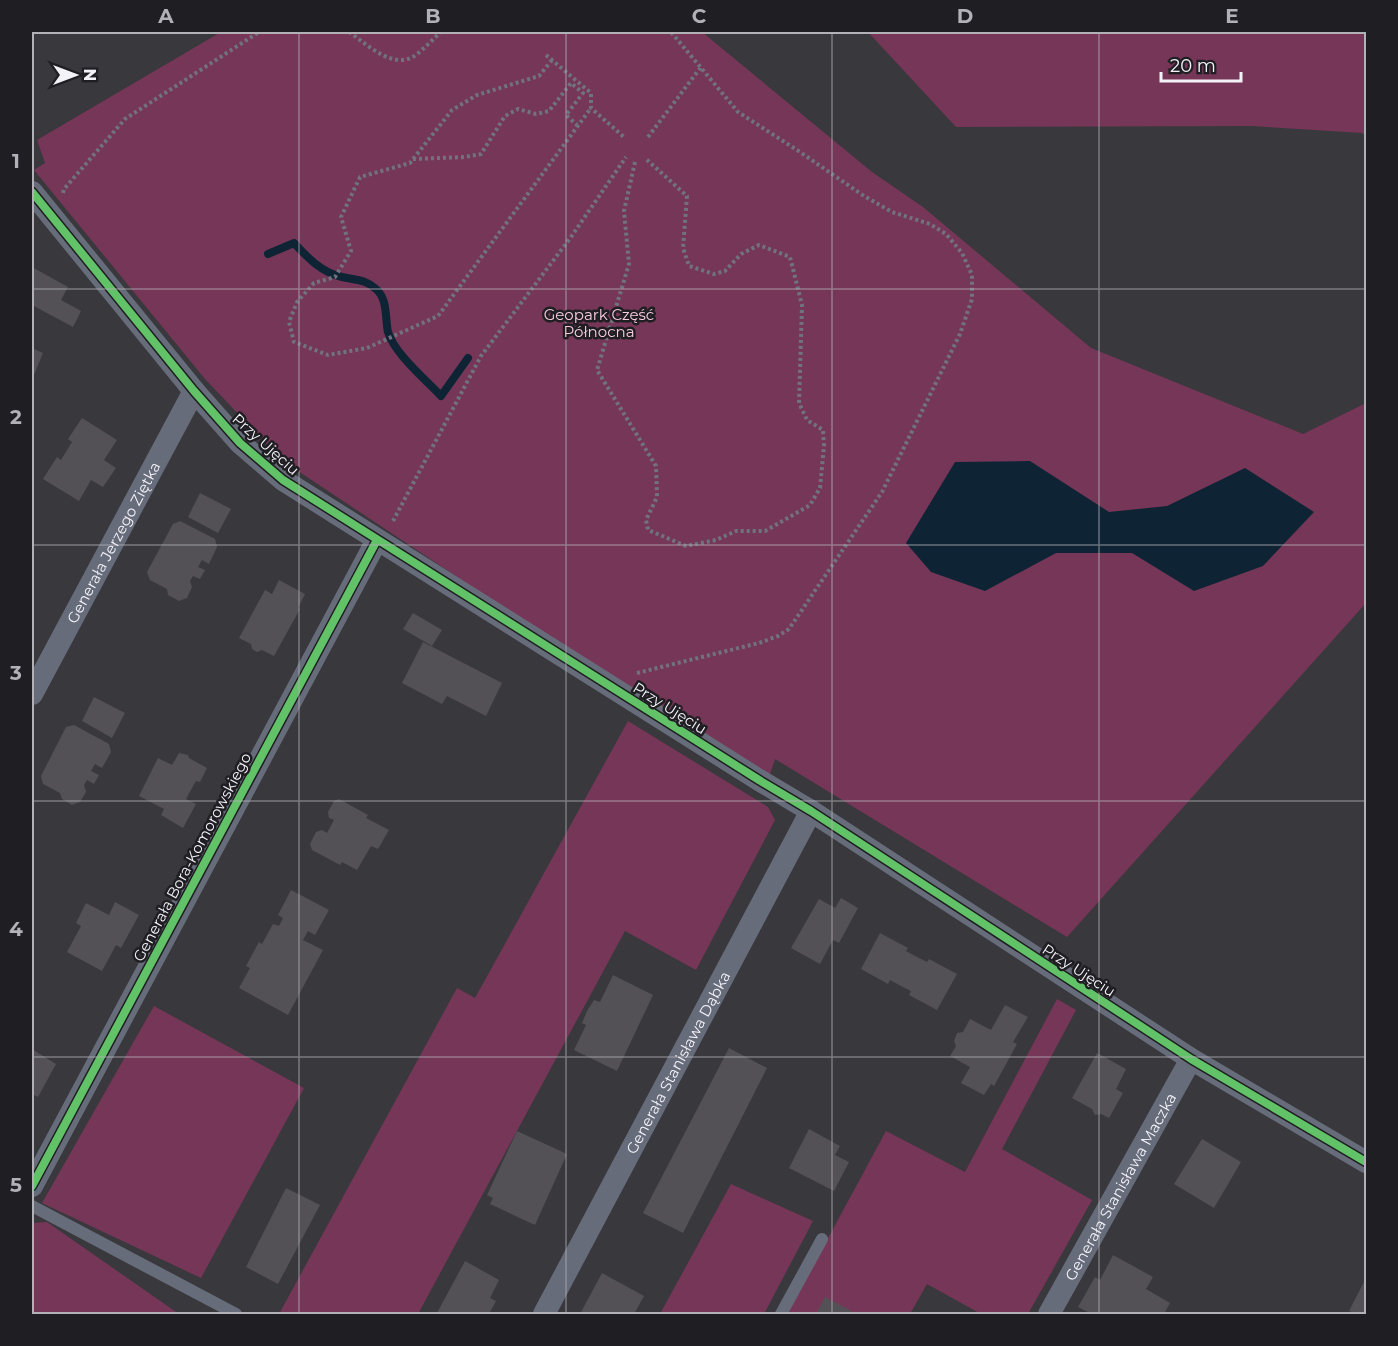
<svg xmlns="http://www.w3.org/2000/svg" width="1398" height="1346" viewBox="0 0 1398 1346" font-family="Montserrat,sans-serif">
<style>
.green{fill:#763658}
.water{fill:#0e2434}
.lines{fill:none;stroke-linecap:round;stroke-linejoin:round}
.stream{stroke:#0e2434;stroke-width:8}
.building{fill:#535155}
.path{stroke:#70737d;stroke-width:4;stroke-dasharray:3 3;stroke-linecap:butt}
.lane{stroke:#676c7b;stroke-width:12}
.street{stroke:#676c7b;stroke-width:22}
.cycleway-casing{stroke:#1f1e22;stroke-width:11}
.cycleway{stroke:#61c268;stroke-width:8}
.grid{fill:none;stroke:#b2b1b7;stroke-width:1.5;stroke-opacity:0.55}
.labels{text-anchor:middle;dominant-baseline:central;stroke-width:5;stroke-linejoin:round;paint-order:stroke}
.park-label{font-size:15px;fill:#f9cce0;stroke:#1f1e22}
.street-label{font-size:15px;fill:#f3f2f8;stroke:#1f1e22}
.neatline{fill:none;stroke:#b2b1b7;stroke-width:2}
.grid-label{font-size:20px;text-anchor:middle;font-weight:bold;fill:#b2b1b7}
</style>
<rect width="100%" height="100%" fill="#39383d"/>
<path class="green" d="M221 32H702L872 172 923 207 1091 348 1303 434 1366 403V603L1067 937 775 759 767 783 283 461 205 379 34 170 45 163 37 140Z
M868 32H1366V136L1362 133 1252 126 956 127Z
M628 721 768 807 775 820 696 970 625 931 418 1314H279L457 988 475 998Z
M1057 999 1076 1010 1002 1149 1092 1200 1028 1314H981L927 1284 910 1314H787L886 1131 965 1172Z
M154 1006 304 1088 201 1278 42 1203Z
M731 1184 813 1221 764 1314H660Z
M47 1222 179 1314H32V1223Z"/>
<path class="water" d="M1030 461 1109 512 1167 506 1245 468 1314 512 1263 566 1194 591 1132 553H1056L985 591 931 572 906 543 955 462Z"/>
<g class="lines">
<path class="stream" d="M268 254 294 243C308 258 321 272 342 277 355 280 365 279 376 289 388 299 385 319 388 332 394 353 426 380 441 396L468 358"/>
</g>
<path class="building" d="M32 267 68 287 61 300 81 311 73 327 32 305Z
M32 348 43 353 32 380Z
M82 418 117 440 104 460 116 468 103 487 91 480 79 501 43 479 57 457 61 460 72 442 68 439Z
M200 493 231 509 218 533 188 517Z
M180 521 215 539 217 547 209 564 202 560 198 567 205 570 200 579 193 576 190 581 192 587 187 598 179 601 168 595 167 589 150 580 147 572 173 524Z
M279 580 305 594 298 608 300 609 274 656 262 650 257 652 252 649 251 644 239 638 265 590 272 594Z
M413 613 442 630 432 646 403 629Z
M423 642 502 683 486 716 447 696 442 704 402 683Z
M94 697 125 713 112 738 82 721Z
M74 725 109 744 111 752 102 768 95 764 91 771 99 775 94 784 87 780 84 785 86 792 80 802 72 805 62 799 60 793 43 784 41 776 66 727Z
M179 753 188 755 189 758 207 768 200 782 196 781 186 799 196 804 183 828 161 815 164 809 139 796 158 758 172 765Z
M339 799 368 815 366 818 389 830 378 849 371 846 357 870 342 862 340 865 312 850 310 844 316 832 322 830 327 833 334 820 329 818 328 812 334 801Z
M291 890 329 910 315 935 308 931 303 940 323 950 288 1015 239 988 250 968 246 966 259 942 262 944 273 924 279 926 283 918 278 915Z
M841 898 858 908 839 943 833 940 820 964 791 948 819 899 835 908Z
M115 902 139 915 121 948 116 945 102 971 67 952 81 926 76 923 86 903 109 915Z
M880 933 908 948 906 951 917 957 927 962 929 959 957 974 937 1010 909 995 911 991 901 986 890 980 888 984 861 969Z
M613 975 653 995 617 1071 574 1050 586 1025 582 1023 587 1011 594 1000 600 1002Z
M1005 1005 1028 1017 1013 1042 1017 1044 994 1086 991 1084 984 1095 961 1083 970 1067 950 1056 956 1046 954 1041 957 1033 963 1032 970 1019 991 1030Z
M729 1048 767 1068 683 1233 643 1213Z
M32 1049 56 1064 38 1097 32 1094Z
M1097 1053 1126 1069 1116 1089 1123 1093 1109 1118 1101 1114 1095 1115 1092 1109 1072 1098Z
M809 1129 840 1146 835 1155 849 1162 834 1191 789 1168Z
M517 1131 567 1154 535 1225 490 1204 493 1198 487 1195Z
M1202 1139 1241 1162 1214 1208 1174 1184Z
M286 1188 320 1205 278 1284 246 1267Z
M1113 1255 1153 1277 1146 1289 1170 1303 1164 1314H1092L1078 1307 1095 1277 1100 1280Z
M465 1261 499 1280 490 1298 496 1301 489 1314H440L437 1313Z
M602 1273 644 1296 634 1314H580Z
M1366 1278V1314H1351L1352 1312 1349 1311Z
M825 1297 857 1314H816Z"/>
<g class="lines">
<path class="path" d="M349 32C367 44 393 71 416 55 425 48 433 39 441 32
M546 55 591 93V108L625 138
M552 60 539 76 477 95 452 110 410 163 360 177 341 217 351 251 335 277 314 283 297 302 289 322 294 342 328 355 367 348 438 316 591 108
M648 137 701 67
M413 159 465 157 481 154 505 116 518 109 536 114 549 111 571 83 583 93 566 115 577 125
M635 162 624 211 629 264 597 370 656 466 657 497 646 520 648 530 686 546 716 540 736 531H765L810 505 820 488 824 446 823 430 807 420 799 403 802 305 790 257 759 245 741 254 725 271 714 274 689 266 683 248 687 196 646 159
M63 193 64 189 125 119 259 32
M393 521 481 356 571 237 626 157
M637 673 759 643 778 636 789 629 882 492 960 334 972 299V275L962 253 946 234 930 224 892 212 864 196 800 152 738 112 671 32"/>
<path class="lane" d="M32 1206 236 1314
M781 1314 822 1239"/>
<g class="street">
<path d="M32 192 194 391 240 443 283 480 759 780 811 811 1191 1059 1366 1162"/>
<path id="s1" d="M32 694 194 391"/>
<path d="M32 1186 377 540"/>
<path id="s2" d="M544 1314 811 811"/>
<path id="s3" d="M1049 1314 1191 1059"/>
</g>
<defs>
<path id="cycleway" d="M32 192 194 391 240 443 283 480 759 780 811 811 1191 1059 1366 1162
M32 1186 377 540"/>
</defs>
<use href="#cycleway" class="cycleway-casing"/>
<use href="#cycleway" class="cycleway"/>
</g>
<path class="grid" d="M299 32V1314M566 32V1314M832 32V1314M1099 32V1314M32 289H1366M32 545H1366M32 801H1366M32 1057H1366"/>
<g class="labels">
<g class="park-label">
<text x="599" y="314">Geopark Część<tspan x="599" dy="17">Północna</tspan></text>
</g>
<g class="street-label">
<text transform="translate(266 444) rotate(42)">Przy Ujęciu</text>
<text stroke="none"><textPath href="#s1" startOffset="172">Generała Jerzego Ziętka</textPath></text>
<text transform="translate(670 708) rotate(32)">Przy Ujęciu</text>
<text transform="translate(192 857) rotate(-62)">Generała Bora-Komorowskiego</text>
<text transform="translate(1079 970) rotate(33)">Przy Ujęciu</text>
<text stroke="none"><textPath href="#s2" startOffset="285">Generała Stanisława Dąbka</textPath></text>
<text stroke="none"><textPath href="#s3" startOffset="146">Generała Stanisława Maczka</textPath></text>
</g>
</g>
<rect width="1398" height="1346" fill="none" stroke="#1f1e22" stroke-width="66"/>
<g transform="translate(75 75) rotate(90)" stroke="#1f1e22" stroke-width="4.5" paint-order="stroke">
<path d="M0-4.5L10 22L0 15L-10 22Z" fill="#f3f2f8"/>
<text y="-9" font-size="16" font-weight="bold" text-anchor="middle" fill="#f3f2f8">N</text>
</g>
<path d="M1161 72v9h80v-9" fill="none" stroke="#f3f2f8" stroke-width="3"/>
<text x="1170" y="72" font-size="18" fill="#f3f2f8" stroke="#1f1e22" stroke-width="4.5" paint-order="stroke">20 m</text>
<rect x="33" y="33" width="1332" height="1280" class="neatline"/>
<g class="grid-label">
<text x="166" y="23">A</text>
<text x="433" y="23">B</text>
<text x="699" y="23">C</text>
<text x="965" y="23">D</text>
<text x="1232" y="23">E</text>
<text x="16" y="168">1</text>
<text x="16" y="424">2</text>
<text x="16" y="680">3</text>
<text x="16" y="936">4</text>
<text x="16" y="1192">5</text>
</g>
</svg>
